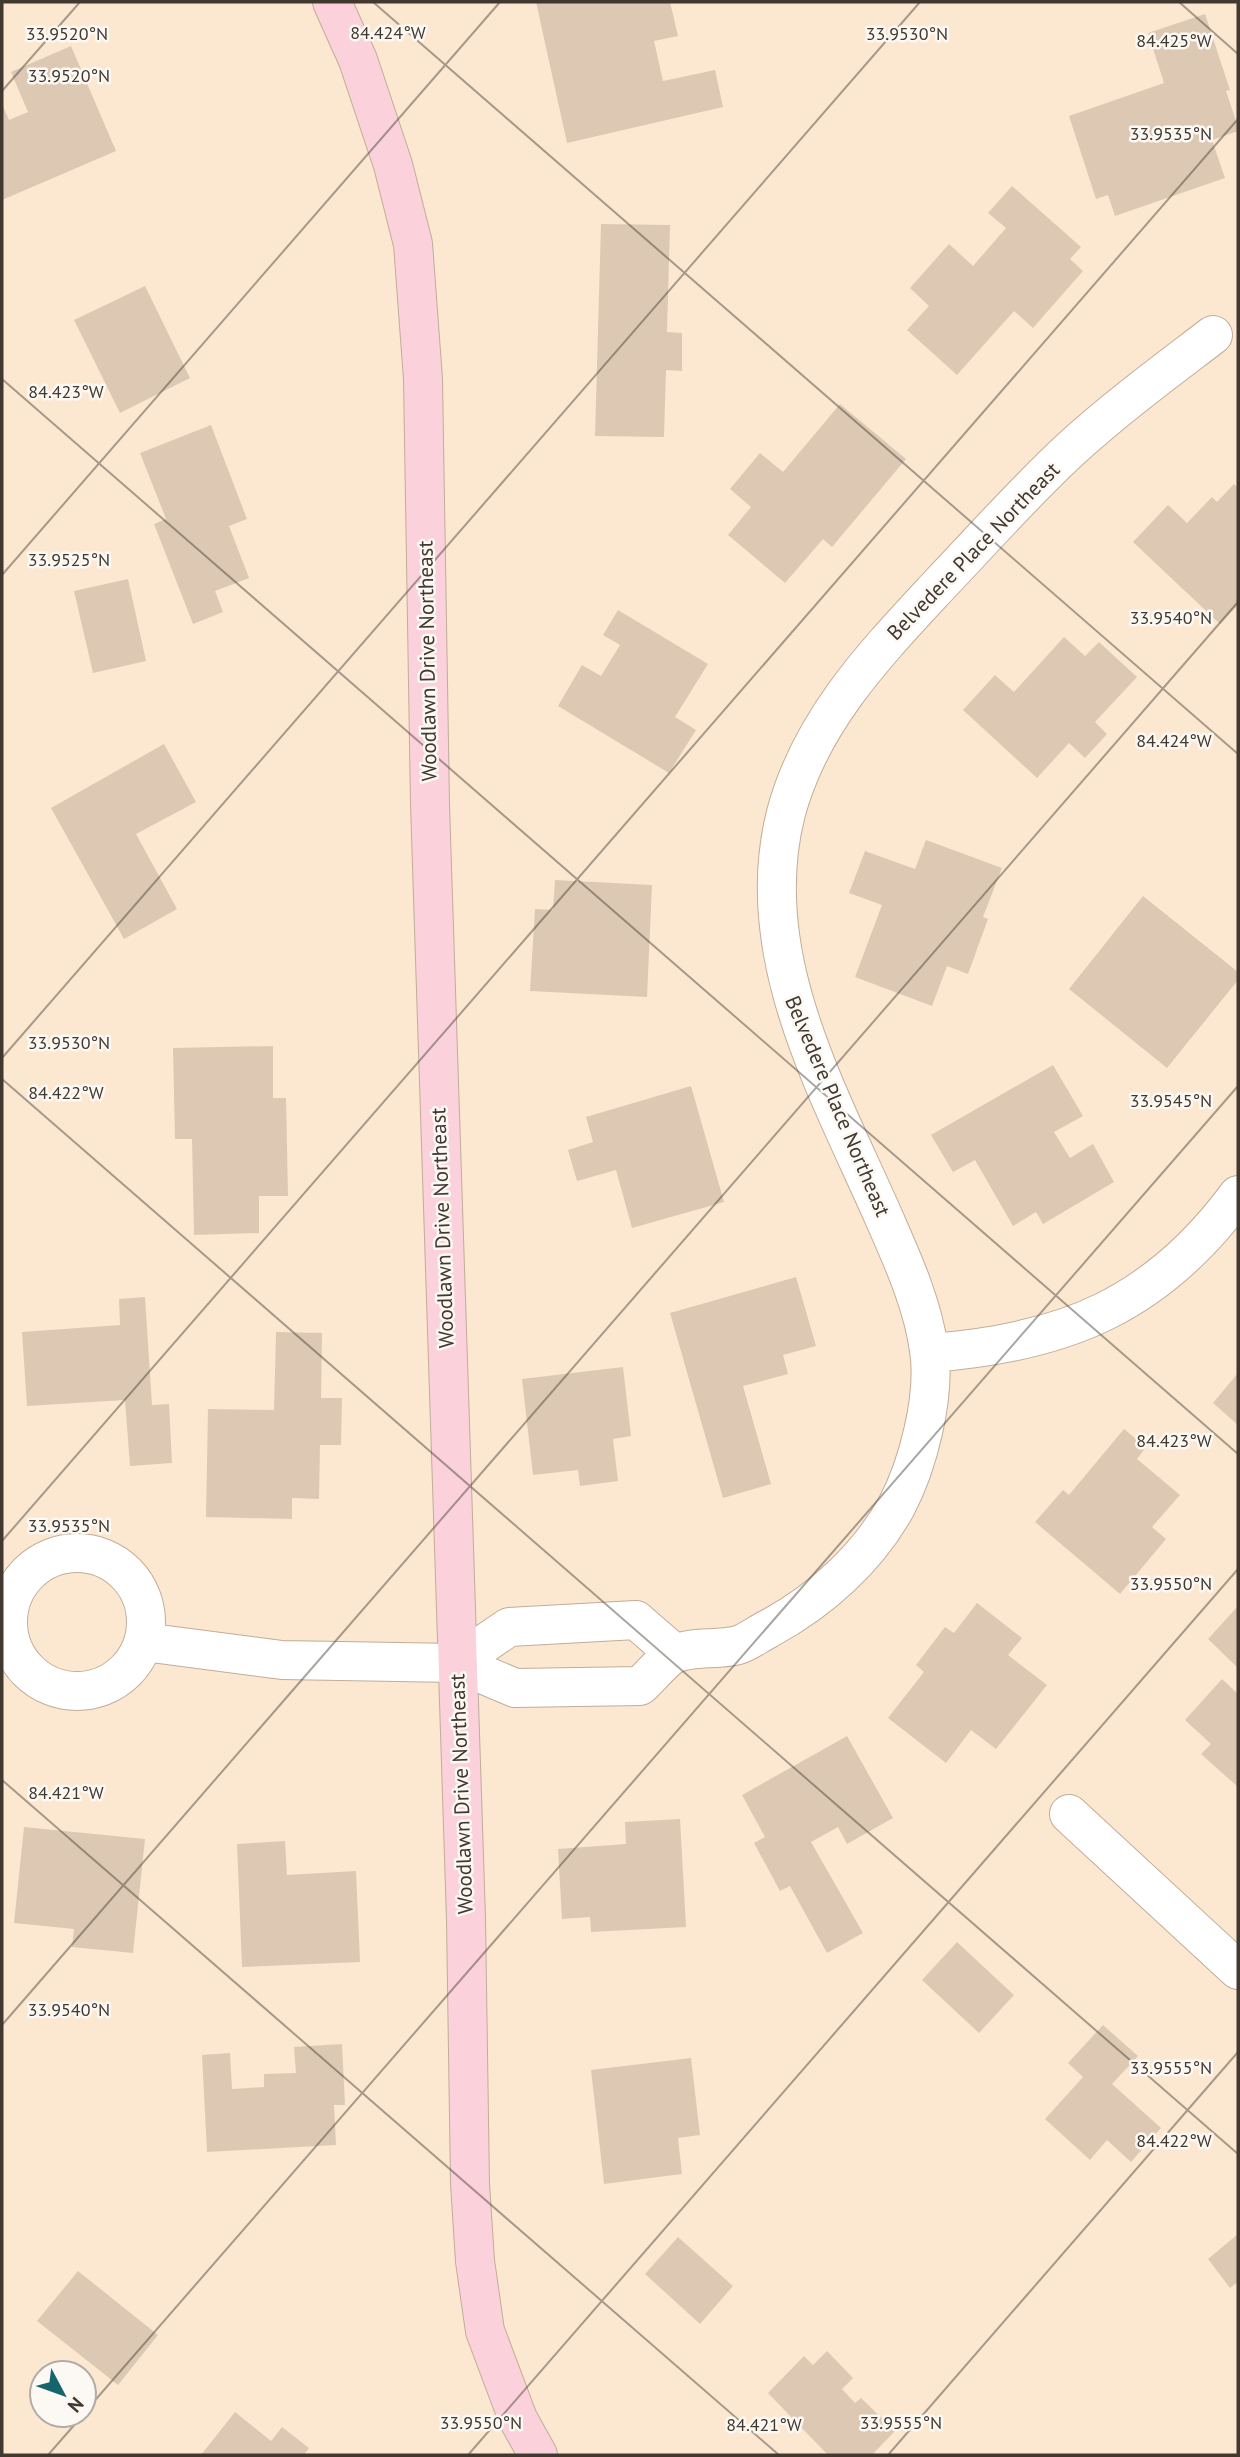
<svg xmlns="http://www.w3.org/2000/svg" width="1240" height="2457" viewBox="0 0 1240 2457" font-family="'PT Sans',sans-serif">
<style>
.building{fill:#ddc9b3}
.lines{fill:none;stroke-linecap:round;stroke-linejoin:round}
.street-casing{stroke:#c1ad98;stroke-width:40}
.secondary-casing{stroke:#c1ad98;stroke-width:40}
.street{stroke:#fff;stroke-width:38}
.secondary{stroke:#fbd1db;stroke-width:38}
.ticks{fill:none;stroke:#413930;stroke-width:2;stroke-opacity:0.45}
.labels{text-anchor:middle;dominant-baseline:central;stroke-width:5;stroke-linejoin:round;paint-order:stroke}
.street-label{font-size:21px;fill:#413930;stroke:#fcf8f3}
.ticks-label{font-size:18px;text-anchor:middle;fill:#413930;stroke:#fcf8f3;stroke-width:5;stroke-linejoin:round;paint-order:stroke}
</style>
<rect width="100%" height="100%" fill="#fce8d1"/>
<path class="building" d="M536 2H670L678 36 654 41 663 81 715 70 723 107 567 143Z
M1205 14 1230 90 1226 91 1238 127V131L1212 140 1225 178 1115 216 1108 195 1096 199 1069 116 1164 83 1148 33Z
M71 46 116 151 2 200V104L9 120 28 112 11 72Z
M1012 186 1081 247 1070 259 1083 271 1033 328 1014 311 957 375 907 330 929 306 910 288 949 244 973 266 1006 228 988 213Z
M601 224 670 225 667 332 682 333V371L666 370 664 437 595 436Z
M145 286 190 378 120 413 74 320Z
M840 404 906 459 832 547 823 539 785 583 728 535 751 507 730 489 760 453 783 472Z
M211 425 247 519 229 526 249 578 215 591 223 612 193 624 154 524 166 519 140 453Z
M1234 484 1238 488V605L1220 624 1133 542 1168 505 1187 523 1212 497 1217 502Z
M128 579 146 661 93 673 74 591Z
M618 610 708 664 675 717 696 730 669 773 558 706 582 665 601 676 620 645 603 635Z
M1064 637 1085 656 1099 642 1137 677 1095 722 1107 734 1085 758 1069 743 1037 778 963 710 995 675 1014 692Z
M164 744 196 802 136 834 177 909 124 939 51 808Z
M926 840 1002 868 983 917 988 919 968 974 947 966 932 1006 855 977 882 905 849 893 865 851 915 869Z
M555 880 652 885 647 997 530 991 535 909 553 910Z
M1143 896 1238 972V980L1167 1068 1069 989Z
M273 1046V1098H286L288 1196H259V1233L194 1235 192 1139H175L173 1048Z
M1053 1065 1083 1116 1054 1132 1070 1158 1093 1144 1114 1182 1043 1224 1036 1212 1013 1226 975 1160 953 1172 931 1135Z
M691 1086 724 1202 632 1228 616 1170 577 1181 568 1150 593 1142 586 1117Z
M796 1277 816 1346 783 1355 788 1374 743 1386 771 1484 723 1498 670 1313Z
M145 1297 152 1405 169 1404 172 1463 130 1466 125 1400 27 1406 22 1332 120 1325 119 1299Z
M276 1332 322 1333 321 1398H342L341 1445H320L319 1499 292 1498V1519L206 1517 208 1409 274 1410Z
M623 1367 631 1436 613 1439 618 1481 580 1486 578 1470 533 1475 522 1379Z
M1238 1373V1425L1213 1403Z
M1124 1429 1146 1447 1137 1459 1180 1495 1152 1527 1166 1539 1120 1594 1035 1522 1063 1490 1069 1495Z
M977 1603 1022 1638 1008 1655 1047 1685 996 1749 971 1730 946 1763 888 1718 924 1672 916 1665 945 1627 954 1633Z
M1238 1606V1668L1208 1639Z
M1222 1679 1238 1694V1787L1201 1754 1211 1744 1185 1720Z
M847 1736 893 1818 847 1844 838 1827 811 1842 863 1933 827 1953 790 1886 780 1891 754 1843 765 1837 742 1795Z
M680 1819 686 1927 591 1932 590 1917 562 1919 558 1849 626 1844 625 1822Z
M24 1827 145 1839 133 1953 72 1947 74 1929 14 1923Z
M285 1841 287 1875 356 1871 360 1962 242 1967 237 1844Z
M957 1942 1014 1995 979 2033 922 1980Z
M1103 2025 1138 2056 1112 2084 1161 2128 1131 2162 1107 2140 1090 2160 1045 2119 1083 2077 1068 2063Z
M342 2044 345 2105H334L336 2145 207 2152 202 2055 230 2053 232 2089 264 2087V2074L296 2073 294 2047Z
M691 2058 700 2135 678 2138 682 2174 604 2184 591 2070Z
M1238 2234V2282L1230 2288 1208 2259Z
M678 2237 733 2286 700 2324 645 2274Z
M78 2271 158 2335 118 2385 37 2321Z
M827 2351 853 2378 842 2389 855 2403 861 2398 895 2431 872 2455H828L768 2393 804 2356 813 2365Z
M235 2412 271 2441 282 2427 309 2448 304 2455H201Z"/>
<g class="lines">
<defs>
<path id="street" d="M930 1353C1064 1343 1156 1306 1238 1195
M8 1622a69 69 0 1 1 138 0a69 69 0 1 1-138 0Z
M144 1642 282 1660 456 1663 515 1688 640 1686C650 1677 660 1664 671 1656 688 1645 718 1651 738 1645 748 1642 758 1634 768 1629 820 1601 867 1559 896 1507 918 1466 936 1396 929 1350 923 1305 903 1261 885 1220 830 1094 749 956 786 813 811 719 878 651 942 582 985 537 1027 489 1073 447 1117 407 1166 371 1213 335
M456 1663 509 1627 636 1620 674 1653
M1069 1814 1238 1970"/>
<path id="secondary" d="M332 2 358 60 393 165 413 244 423 379 430 804 466 1919 470 2184 475 2261 485 2331 518 2419 538 2455"/>
</defs>
<use href="#street" class="street-casing"/>
<use href="#secondary" class="secondary-casing"/>
<use href="#street" class="street"/>
<use href="#secondary" class="secondary"/>
</g>
<path class="ticks" d="M373 2 1238 754M1179 2 1238 54M2 91 80 2M2 379 1238 1454M2 575 500 2M2 1058 920 2M2 1079 1238 2154M2 1541 1238 119M2 1780 779 2455M2 2025 1238 602M84 2413 1238 1086M48 2455 83 2415M468 2455 1238 1569M888 2455 1238 2052"/>
<g class="labels">
<g class="street-label">
<text transform="translate(973 551) rotate(-46)">Belvedere Place Northeast</text>
<text transform="translate(427 661) rotate(-91)">Woodlawn Drive Northeast</text>
<text transform="translate(838 1106) rotate(67)">Belvedere Place Northeast</text>
<text transform="translate(442 1228) rotate(-92)">Woodlawn Drive Northeast</text>
<text transform="translate(461 1794) rotate(-92)">Woodlawn Drive Northeast</text>
</g>
</g>
<g class="ticks-label">
<text x="388" y="39">84.424°W</text>
<text x="67" y="40">33.9520°N</text>
<text x="907" y="40">33.9530°N</text>
<text x="1174" y="47">84.425°W</text>
<text x="69" y="82">33.9520°N</text>
<text x="1171" y="140">33.9535°N</text>
<text x="66" y="398">84.423°W</text>
<text x="69" y="566">33.9525°N</text>
<text x="1171" y="624">33.9540°N</text>
<text x="1174" y="747">84.424°W</text>
<text x="69" y="1049">33.9530°N</text>
<text x="66" y="1099">84.422°W</text>
<text x="1171" y="1107">33.9545°N</text>
<text x="1174" y="1447">84.423°W</text>
<text x="69" y="1532">33.9535°N</text>
<text x="1171" y="1590">33.9550°N</text>
<text x="66" y="1799">84.421°W</text>
<text x="69" y="2016">33.9540°N</text>
<text x="1171" y="2074">33.9555°N</text>
<text x="1174" y="2147">84.422°W</text>
<text x="481" y="2429">33.9550°N</text>
<text x="901" y="2429">33.9555°N</text>
<text x="764" y="2431">84.421°W</text>
</g>
<rect width="1240" height="2457" fill="none" stroke="#413930" stroke-width="7"/>
<g transform="translate(63 2394) rotate(131)"><circle r="33" fill="#fcf8f3" stroke="#b1aca5" stroke-width="2"/>
<path d="M0-5L12 26L0 18L-12 26Z" fill="#17656c"/>
<text y="-10" font-size="19" font-weight="bold" text-anchor="middle" fill="#413930">N</text>
</g>
</svg>
